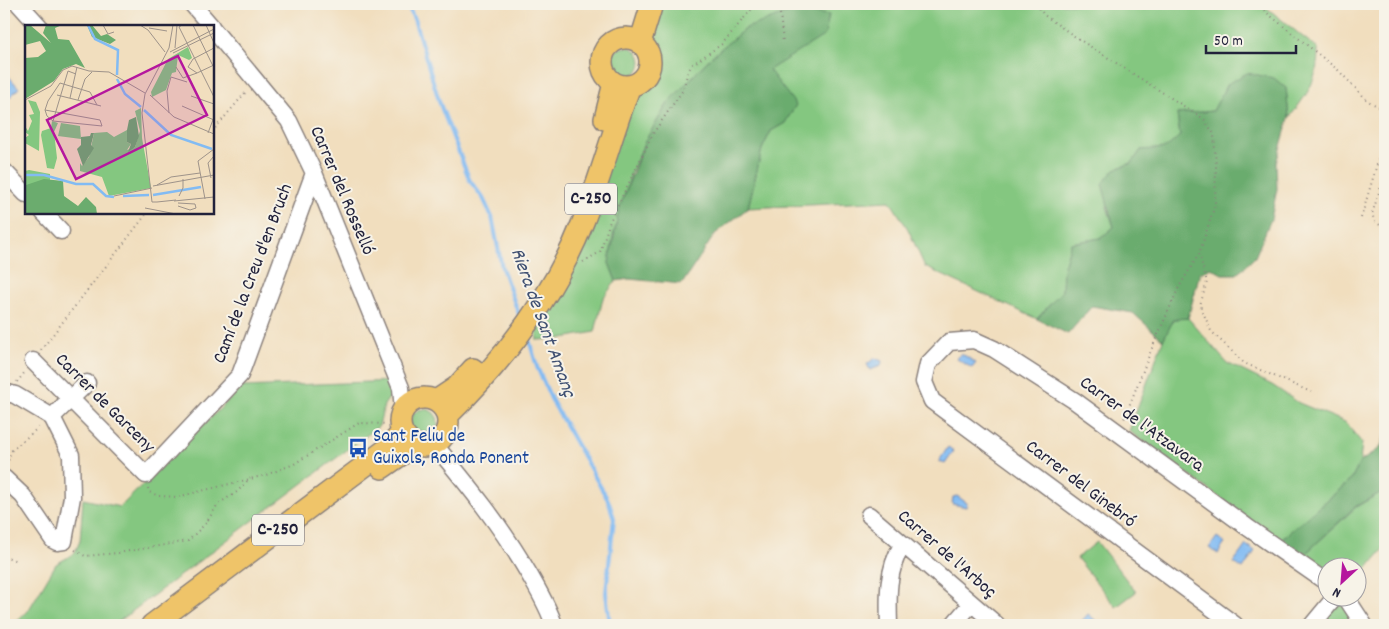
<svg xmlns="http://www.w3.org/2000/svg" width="1389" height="629" viewBox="0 0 1389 629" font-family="Dekko,sans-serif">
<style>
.green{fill:#84c780;stroke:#53745e}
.forest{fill:#6bac6e;stroke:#466754}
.water{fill:#82bbf3;stroke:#526e97}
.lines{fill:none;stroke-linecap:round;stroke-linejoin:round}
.stream{stroke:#82bbf3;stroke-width:4}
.minor-casing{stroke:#8a807c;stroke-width:19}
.major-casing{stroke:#8a807c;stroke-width:24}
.path{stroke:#8a807c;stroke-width:2;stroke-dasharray:1 4;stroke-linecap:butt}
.minor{stroke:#fff;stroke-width:16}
.major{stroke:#efc469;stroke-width:21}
.labels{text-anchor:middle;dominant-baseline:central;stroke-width:4;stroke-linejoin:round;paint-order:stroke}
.shield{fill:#f7f3e8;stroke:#62616f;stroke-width:1}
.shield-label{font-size:18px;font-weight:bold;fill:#22223b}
.street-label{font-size:19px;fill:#22223b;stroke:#f7f3e8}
.transit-label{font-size:19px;fill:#164399;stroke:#f7f3e8;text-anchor:start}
.water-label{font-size:20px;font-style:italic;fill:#3f5072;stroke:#f7f3e8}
.inset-river{fill:none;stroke:#82bbf3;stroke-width:2.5}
.inset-road{fill:none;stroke:#9e938a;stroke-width:1}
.view{fill:#b5179e;fill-opacity:0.15;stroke:#b5179e;stroke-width:2.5}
.inset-edge{fill:none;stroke:#22223b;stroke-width:2.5}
</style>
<rect width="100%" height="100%" fill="#f7f3e8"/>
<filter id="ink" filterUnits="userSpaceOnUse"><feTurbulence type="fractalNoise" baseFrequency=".02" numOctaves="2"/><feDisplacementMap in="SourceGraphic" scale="10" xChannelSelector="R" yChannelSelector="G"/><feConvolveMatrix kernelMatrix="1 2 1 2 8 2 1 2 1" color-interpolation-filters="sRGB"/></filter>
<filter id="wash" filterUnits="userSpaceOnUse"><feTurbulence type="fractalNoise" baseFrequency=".0096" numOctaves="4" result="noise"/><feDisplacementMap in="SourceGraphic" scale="20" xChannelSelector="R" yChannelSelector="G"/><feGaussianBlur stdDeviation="1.12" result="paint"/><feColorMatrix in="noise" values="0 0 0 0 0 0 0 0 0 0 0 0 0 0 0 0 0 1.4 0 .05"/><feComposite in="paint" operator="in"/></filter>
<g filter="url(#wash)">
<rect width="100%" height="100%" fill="#f1debe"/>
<path class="green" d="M659 4H1262L1318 49C1318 81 1308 93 1289 118L1286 88 1227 84 1213 111 1177 114 1180 136 1166 149 1141 150 1132 163 1115 169 1107 207 1114 227 1101 238 1071 243 1063 270 1062 291 1037 319 925 267 908 229 890 201 748 208 762 149 771 131 785 123 778 84 769 70 789 56 746 28 711 57 668 103 645 141 631 173 613 236 609 263 616 281 603 298 595 332 558 339 537 340 535 321 630 99 652 78 656 63 650 34Z
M611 62a15 15 0 1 1 30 0a15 15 0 1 1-30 0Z
M1188 318 1227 363 1272 385 1299 403 1345 422 1362 443 1360 462 1352 479 1279 541 1129 431 1163 340 1174 319Z
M394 381 396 388 384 405 379 426 114 625H13L28 611 56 564 74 554 80 541 83 499 120 507 242 387Z
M410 423a14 14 0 1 1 28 0a14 14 0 1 1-28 0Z
M1385 490V547L1357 581 1356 566H1326V573L1303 556 1356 507Z
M1097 542 1136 592 1116 607 1077 558Z
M1340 598 1357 625H1319Z"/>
<path class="forest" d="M796 10 829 15 825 35 769 70 796 105 785 123 771 131 762 149 748 208 715 234 682 284 629 279 616 281 609 263 619 209 645 141 668 103 711 57 746 28Z
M1247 73 1274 78 1286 88 1289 118 1276 163 1277 189 1271 219 1255 257 1237 274H1222L1211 268 1200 273 1188 318 1174 319 1163 340 1133 313 1092 306 1068 334 1037 319 1062 291 1063 270 1071 243 1101 238 1114 227 1102 184 1115 169 1132 163 1141 150 1166 148 1180 136 1177 114 1213 111 1227 84Z
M1385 436V490L1355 507 1303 556 1279 541 1352 479 1360 462 1380 448Z"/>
<path class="water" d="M4 71 19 88 10 97 4 90Z
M961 353 976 363 972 368 957 359Z
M875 358 882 361 881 366 870 370 867 364Z
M948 447 954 451 945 464 939 461Z
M957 496 967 503 966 507 952 504 953 497Z
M1217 537 1225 543 1218 554 1209 548Z
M1246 545 1255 551 1243 569 1233 563Z
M1088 614 1101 625H1078Z"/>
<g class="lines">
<path class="stream" d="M407 4 414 19 440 104 470 181 483 198 492 217 502 268 521 320
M528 336 537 367 552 401 608 500 614 518 606 593 610 625"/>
</g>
</g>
<g filter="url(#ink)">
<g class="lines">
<defs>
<path id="minor" d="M19 4 39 26
M192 4 211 26
M212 28 289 121 314 173 401 388 403 410
M4 171 26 194
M43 212 61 231
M33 361 146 475 240 375 314 173
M4 392 15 395 52 417 71 455 72 497 64 541 57 542 53 540 23 496 4 478
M52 417 87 383
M434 444C469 486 502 527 529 574 538 590 549 608 554 625
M869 515 997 625
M1345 596 1364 625
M889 625C888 597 887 570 902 545
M953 625 971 604
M1235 625 932 401 924 382 928 364 949 342 974 340 994 349 1075 401 1247 527 1326 582
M1312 625 1336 596"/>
<path id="major" d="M602 62a24 24 0 1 1 48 0a24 24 0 1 1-48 0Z
M640 43 652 4
M605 119 614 83
M400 422a24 24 0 1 1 48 0a24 24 0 1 1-48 0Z
M436 401 457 387 473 369
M447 416C503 361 554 296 583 222 601 177 613 130 630 86
M382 468 415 445
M152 625 387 449 402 433"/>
</defs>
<use href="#minor" class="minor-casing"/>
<use href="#major" class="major-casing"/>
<path class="path" d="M779 4 783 42
M1036 4 1044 15 1077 38 1204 119 1214 134 1216 166 1215 205 1199 254 1179 287 1152 348 1124 419
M1256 4 1338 70 1368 101 1385 110
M212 132 246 92
M1385 174 1372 214 1375 222 1385 228
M1361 218 1385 138
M1199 254 1207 282 1200 305 1211 331 1244 363 1311 392
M583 262 600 252 610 221 654 132 683 90 688 71 693 64 722 44 756 4
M41 350 148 212
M17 382 25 372
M7 465 11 451 40 426
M148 488 149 492 159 496 177 497 266 475 294 464 359 423 387 424
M75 550 85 556 118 553 188 541 206 523 218 504 237 492 250 478
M4 556 17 561"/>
<use href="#minor" class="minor"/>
<use href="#major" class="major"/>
</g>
</g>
<defs>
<symbol id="bus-bare" viewBox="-9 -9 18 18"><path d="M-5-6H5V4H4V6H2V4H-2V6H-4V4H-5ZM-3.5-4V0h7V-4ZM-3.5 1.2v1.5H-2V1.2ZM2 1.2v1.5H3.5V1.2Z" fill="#1a4fb4" stroke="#f7f3e8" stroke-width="2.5" paint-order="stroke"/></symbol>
</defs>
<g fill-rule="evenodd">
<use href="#bus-bare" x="344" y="434" width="28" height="28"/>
</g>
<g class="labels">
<g class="shield">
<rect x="565" y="183.5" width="52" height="31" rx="4"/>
<rect x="252" y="514.5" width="52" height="31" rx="4"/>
</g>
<g class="shield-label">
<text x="591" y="199">C-250</text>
<text x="278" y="530">C-250</text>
</g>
<g class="street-label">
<text transform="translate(341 191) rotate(67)">Carrer del Rosselló</text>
<text transform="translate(254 274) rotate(-69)">Camí de la Creu d'en Bruch</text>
<text transform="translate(104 404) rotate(45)">Carrer de Garceny</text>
<text transform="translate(1141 425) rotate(36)">Carrer de l'Atzavara</text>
<text transform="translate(1080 485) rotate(37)">Carrer del Ginebró</text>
<text transform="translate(946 555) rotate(41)">Carrer de l'Arboç</text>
</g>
<g class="transit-label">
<text x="373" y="437">Sant Feliu de<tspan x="373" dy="22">Guixols, Ronda Ponent</tspan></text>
</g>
<g class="water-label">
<text transform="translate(542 323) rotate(70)">Riera de Sant Amanç</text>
</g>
</g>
<g transform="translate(25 25)">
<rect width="189" height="189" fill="#f1debe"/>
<path d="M163 22 167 33 164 35 153 30 151 47 147 48 141 65 127 72 126 67 143 34ZM3 75 11 77 15 87 14 126 0 118V113L4 110 0 107V101L3 106 7 96 4 90 9 89ZM116 83 117 113 126 163 84 171 77 152 55 146V138L57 141 64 132 69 108 82 107 89 112 102 105V117L106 119 102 125 110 122 115 106 110 86ZM27 96 33 98 29 107 32 133 29 144 22 143 16 110 17 106 26 103ZM36 98 55 101 56 114 33 111ZM4 145 25 149V189H0V146Z" fill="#84c780"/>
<path d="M0 0H5L26 18 18 8 21 0H37L30 3 33 14 44 15 60 43 51 39 38 44 29 56 0 74V33L13 32 21 26 15 16 0 20ZM62 0H67L76 11 82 9 91 15 85 19 67 12ZM111 92 114 111 110 122 103 127 106 119 102 117V105L104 95ZM66 108H69L66 120 69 123 58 141 52 124 56 120V112L65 111ZM19 154 38 156 39 171 53 181 61 172 71 182 72 189H0L1 160Z" fill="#6bac6e"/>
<path class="inset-river" d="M63 0 70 14 93 25 92 50M92 54 100 69 116 82M119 85 146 110 187 124M0 150H19L51 159H68L81 171 89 172M128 170 176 162M98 171 124 170"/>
<path class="inset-road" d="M78 0 83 9 89 7M115 0 123 5 140 27M157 0 154 2 189 72M168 0 188 41M181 0 189 18M124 3 142 6M150 23 152 0M189 23 168 34 163 42 172 48 189 40M145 27 189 4M148 28 189 8M151 42 158 53 172 48M32 70 76 81M125 70 149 92 189 109M166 71 189 79M45 73 52 42M0 75 26 61 38 45 47 41 64 46 84 47 120 68M53 75 60 54 67 47M157 81 189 95M20 85 75 95 77 101 28 96 22 91 20 85 23 76 35 58 65 67 72 80M144 88 142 66 146 52 162 57M28 96 43 46 51 49M183 108 189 92M186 153 183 138 189 131M132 160 146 152 175 148M128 161 189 150M89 171 127 163M154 171 158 163V154M180 174 173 136 189 124M149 176 189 172M132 177H127L117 88 120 69 144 23 148 0M132 177 151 175M153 178 170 179 171 183 165 185 153 181M120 183 151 189"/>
<path class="view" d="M153 31 182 90 51 154 22 95Z"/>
<rect width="189" height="189" class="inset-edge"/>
</g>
<rect width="1389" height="629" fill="none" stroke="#f7f3e8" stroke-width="20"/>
<g transform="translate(1342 582) rotate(206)"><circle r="24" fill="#f7f3e8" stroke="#a29fa3"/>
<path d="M0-4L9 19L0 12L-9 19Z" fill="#b5179e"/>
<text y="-8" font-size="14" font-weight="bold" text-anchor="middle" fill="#22223b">N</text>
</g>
<path d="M1206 45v8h90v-8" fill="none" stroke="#22223b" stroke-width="2.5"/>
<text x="1214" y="45" font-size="15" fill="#22223b" stroke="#f7f3e8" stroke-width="4" paint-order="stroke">50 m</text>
</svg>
